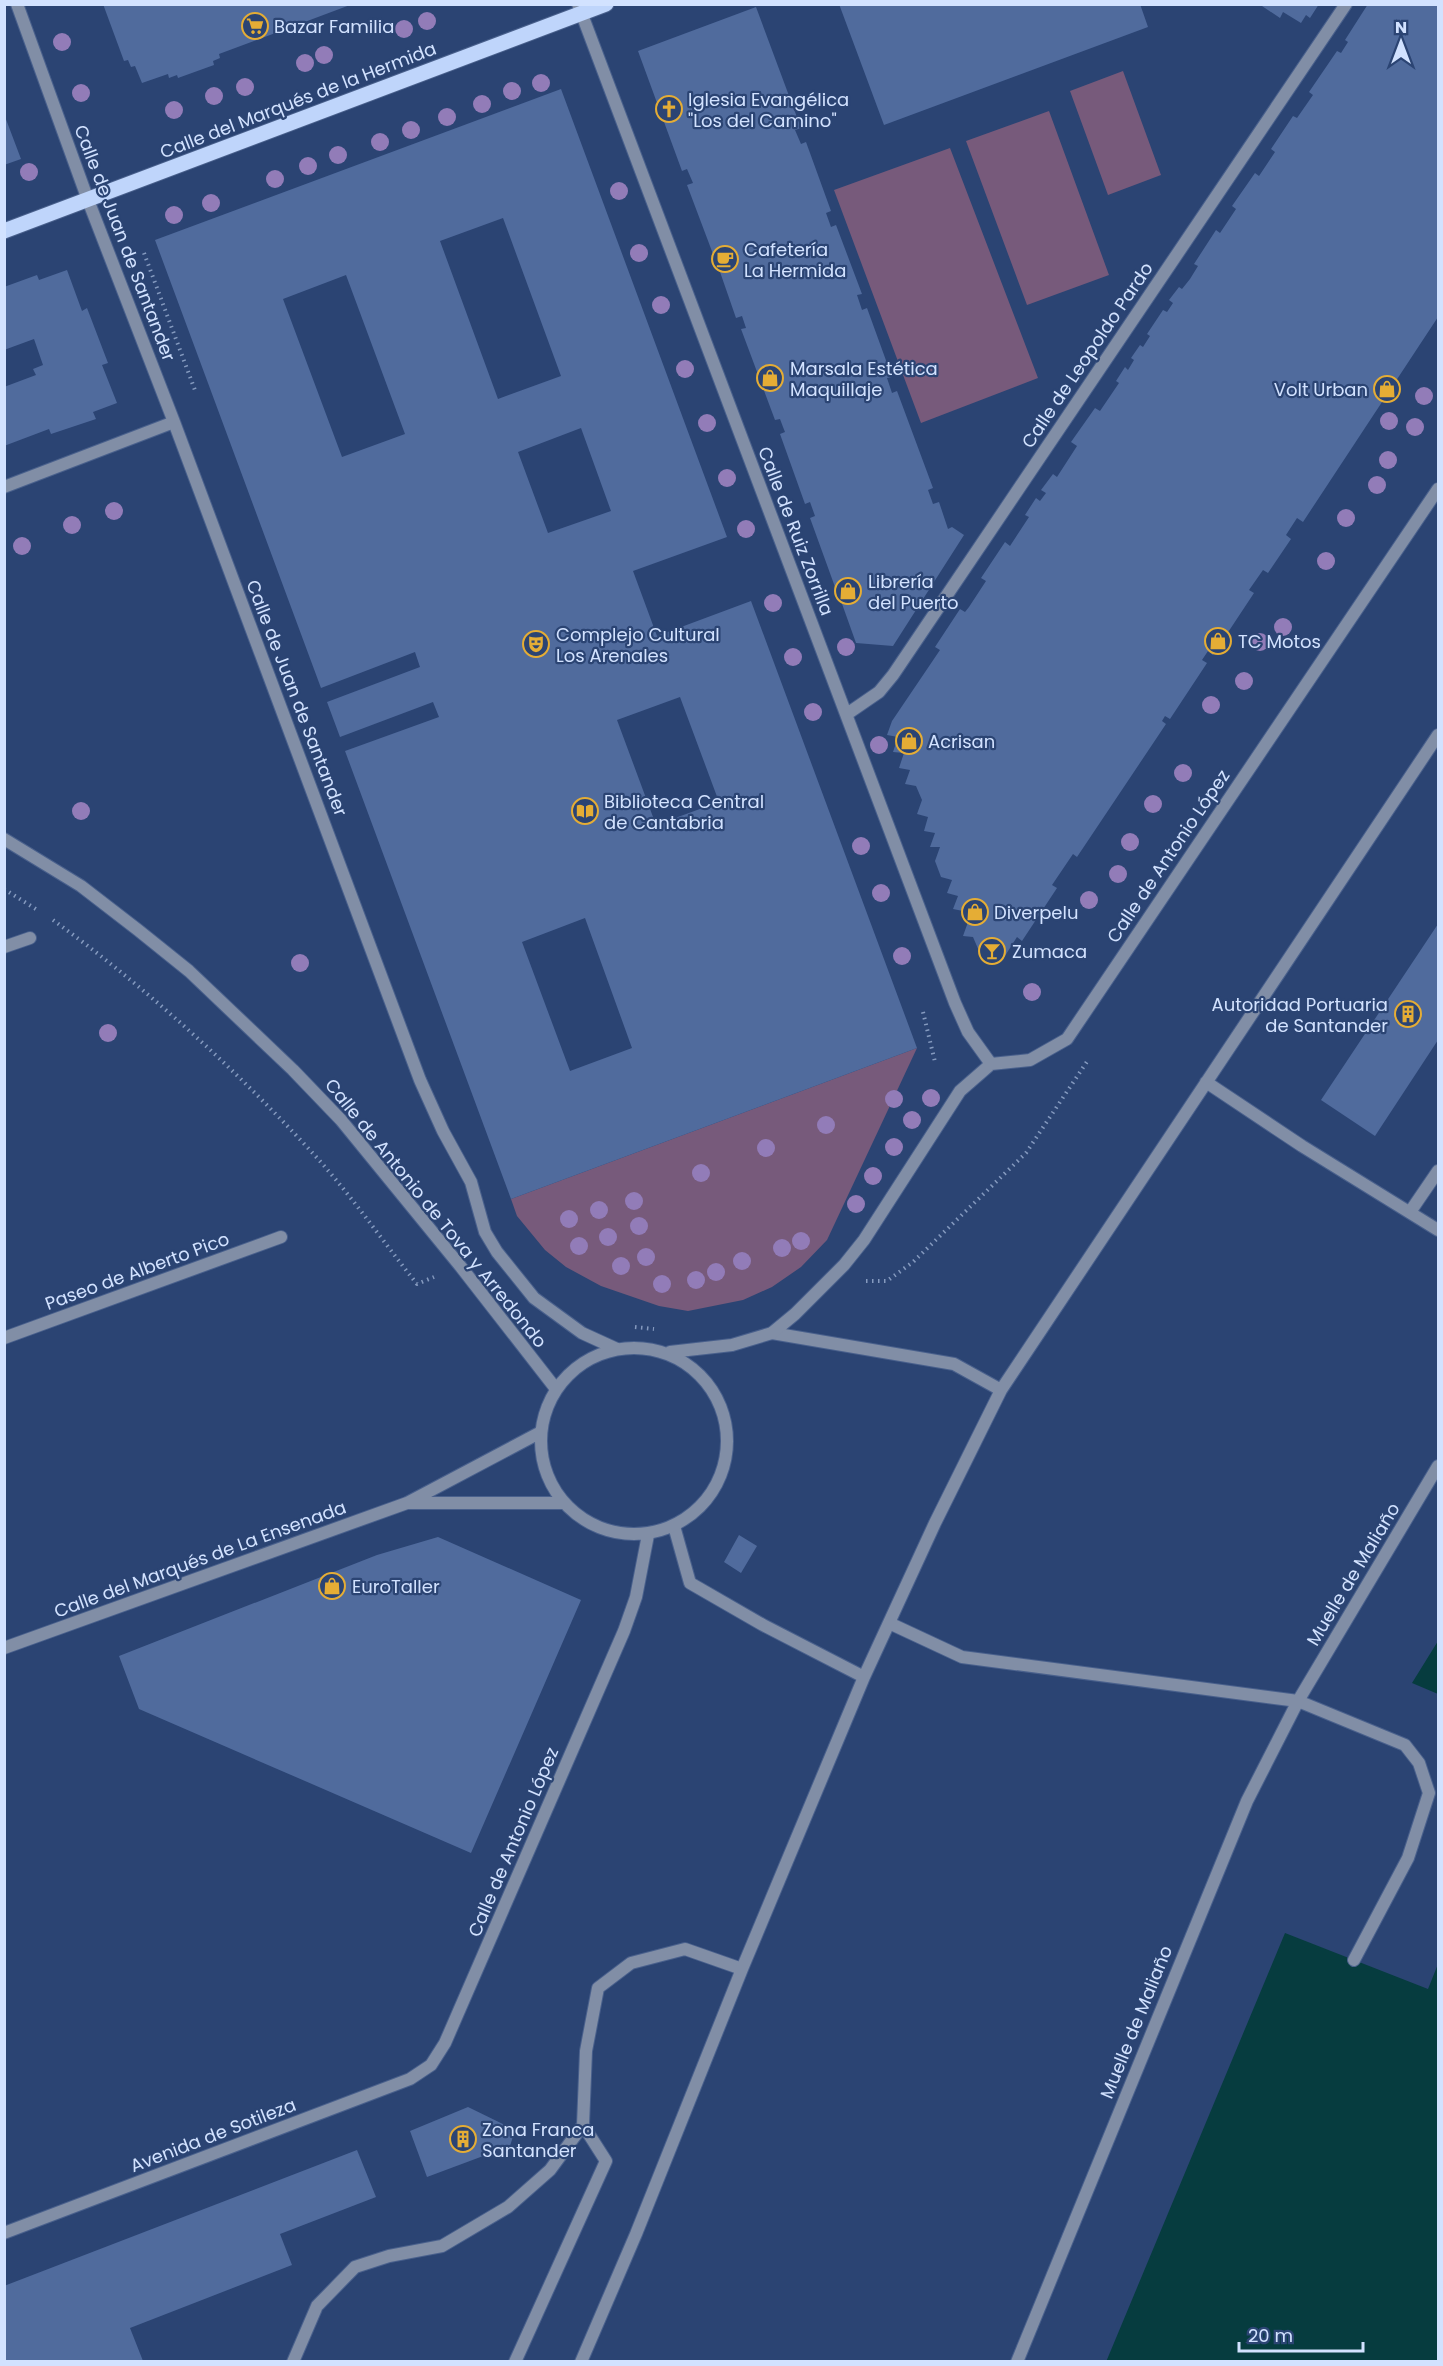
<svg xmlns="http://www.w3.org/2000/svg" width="1443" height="2366" viewBox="0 0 1443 2366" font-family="Poppins,sans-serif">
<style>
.green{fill:#775a7b}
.water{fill:#063c3f}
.building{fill:#506b9d;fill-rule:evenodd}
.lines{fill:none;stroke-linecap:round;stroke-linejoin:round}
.service-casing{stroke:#49608c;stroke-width:14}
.minor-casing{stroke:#49608c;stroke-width:14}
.primary-casing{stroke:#49608c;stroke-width:17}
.path{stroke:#859abf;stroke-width:4;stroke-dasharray:1.5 4.5;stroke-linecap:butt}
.service{stroke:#818ea6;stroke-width:12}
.minor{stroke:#818ea6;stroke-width:12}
.primary{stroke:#bfd5fb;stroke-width:15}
.tree{fill:#927cb8}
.labels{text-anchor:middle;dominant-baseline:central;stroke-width:4.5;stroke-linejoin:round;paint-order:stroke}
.poi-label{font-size:18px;fill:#d2e2ff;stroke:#2b4473;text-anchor:start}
.street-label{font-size:18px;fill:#d2e2ff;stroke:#2b4473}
</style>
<rect width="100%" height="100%" fill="#2b4473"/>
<path class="green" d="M1123 71 1161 175 1108 195 1070 91Z
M1049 111 1109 275 1027 305 966 141Z
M950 148 1038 378 921 423 834 190Z
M917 1048 827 1240 801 1267 772 1287 743 1300 688 1311 659 1306 601 1286 566 1267 545 1250 517 1216 511 1199Z"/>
<path class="water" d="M1438 1641V1694L1412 1683Z
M1285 1933 1428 1989 1438 1964V2361L1106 2362Z"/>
<path class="building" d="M103 4H350V5L219 54 220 58 213 61 214 65 178 78 177 75 169 78 168 74 142 83 135 66 131 67 128 60 124 61Z
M839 4H1140L1148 27 884 125Z
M1259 4H1319L1310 18 1306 15 1301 23 1283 12 1280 18Z
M1368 4H1438V317L1303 522 1297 518 1286 535 1291 539 1268 573 1263 570 1249 590 1254 593 1213 655 1208 651 1202 660 1207 663 1170 719 1165 716 1162 721 1166 724 1077 857 1073 854 1052 885 1057 888 1022 941 1017 937 1003 959 982 958 973 937 963 936 968 922 963 911 953 909 958 896 947 893 952 880 941 877 935 861 940 847H930L935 833 924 831 928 817 917 814 922 800 916 786 905 784 910 770 899 768 904 753 893 752 898 737 887 735 892 721 940 650 935 647 960 609 965 612 969 607 986 581 981 578 1005 542 1010 546 1029 517 1025 515 1036 498 1040 501 1046 493 1041 490 1053 474 1057 477 1077 446 1071 442 1095 408 1100 411 1119 383 1116 381 1125 367 1128 370 1134 360 1131 358 1140 345 1143 347 1150 336 1147 334 1163 310 1167 312 1173 303 1169 300 1179 287 1182 289 1190 279 1198 266 1194 264 1216 230 1220 233 1236 209 1232 206 1255 173 1259 176 1275 152 1271 149 1293 116 1297 118 1313 95 1309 92 1337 51 1341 53 1348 42 1345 40Z
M756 7 801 128 795 130 801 144 806 142 831 211 826 213 831 227 836 225 862 294 857 295 862 310 867 308 892 377 887 378 892 393 897 391 933 488 928 490 933 504 939 502 948 529 952 527 964 535 893 646 856 643 841 601 846 599 841 585 835 587 810 518 815 516 810 502 805 504 780 434 785 432 783 427 780 419 775 420 741 329 746 328 742 316 736 318 719 269 724 266 719 253 713 254 687 185 693 183 687 169 682 171 638 51Z
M561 89 727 537 633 571 657 636 751 601 917 1048 511 1199 345 751 439 717 433 702 340 737 327 702 420 667 415 652 321 688 155 240ZM503 218 561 376 498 399 440 241ZM346 275 405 434 342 457 283 299ZM581 428 611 511 548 533 518 452ZM680 697 719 802 656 825 617 720ZM585 918 632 1048 570 1071 522 942Z
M4 114 21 159 4 165Z
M67 270 82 311 87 308 108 363 102 365 117 403 93 412 96 419 51 434 49 429 4 446V387L36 375 33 369 43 365 34 339 4 350V287L37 275 39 280Z
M1438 924V1040L1375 1136 1321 1100Z
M739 1535 757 1546 741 1573 724 1562Z
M438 1537 581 1600 471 1853 139 1709 119 1656 377 1555Z
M468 2107 515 2130 510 2146 427 2177 410 2131Z
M357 2150 376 2197 280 2234 292 2265 130 2328 143 2361H4V2286Z"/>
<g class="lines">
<defs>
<path id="service" d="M1206 1082 1302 1146 1438 1230
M1410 1212 1438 1171
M772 1333 954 1364 1001 1390
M674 1526 690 1583 763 1625 864 1677
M889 1623 962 1657 1298 1701 1405 1745 1419 1763 1429 1793 1408 1858 1354 1960
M293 2362 317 2306 355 2267 389 2256 442 2246 508 2207 550 2170 583 2125 586 2051 598 1988 631 1963 685 1949 742 1969
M515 2362 606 2161 583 2125
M581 2362 636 2234 742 1969 864 1677 935 1523 1001 1390 1438 735
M1017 2362 1247 1801 1298 1701 1438 1466"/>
<path id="minor" d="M17 4 88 200 174 422 420 1080 443 1131 471 1182 485 1232 497 1252 534 1298 582 1333 617 1349
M578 4 955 1003 968 1032 991 1064
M4 487 174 422
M847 714 879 692 893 675 1346 4
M4 839 81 886 138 930 189 971 293 1070 341 1120 461 1267 556 1389
M4 947 30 938
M4 1338 281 1237
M541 1441a93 93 0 1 1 186 0a93 93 0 1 1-186 0Z
M670 1352 732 1345 772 1333 795 1314 844 1265 864 1240 960 1091 991 1064 1030 1060 1067 1039 1438 489
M408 1503H563
M4 1648 407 1503 541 1432
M4 2233 410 2079 431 2065 445 2043 624 1631 636 1597 648 1535"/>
<path id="primary" d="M4 231 606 4"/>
</defs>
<use href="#service" class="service-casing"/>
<use href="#minor" class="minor-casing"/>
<use href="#primary" class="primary-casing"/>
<path class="path" d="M144 253 196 393
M4 889 39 911
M53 920C147 988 240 1073 318 1159 354 1199 384 1243 417 1284L434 1277
M923 1012 935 1062
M866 1281H887L913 1262 1026 1153 1088 1060
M635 1327 654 1329"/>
<use href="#service" class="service"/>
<use href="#minor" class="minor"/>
<use href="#primary" class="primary"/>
</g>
<g class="tree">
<circle cx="427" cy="21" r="9"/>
<circle cx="404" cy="29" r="9"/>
<circle cx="62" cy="42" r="9"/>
<circle cx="324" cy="55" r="9"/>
<circle cx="305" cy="63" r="9"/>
<circle cx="541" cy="83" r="9"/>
<circle cx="245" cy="87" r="9"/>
<circle cx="512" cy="91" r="9"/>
<circle cx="81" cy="93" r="9"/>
<circle cx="214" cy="96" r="9"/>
<circle cx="482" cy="104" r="9"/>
<circle cx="174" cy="110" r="9"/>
<circle cx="447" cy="117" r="9"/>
<circle cx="411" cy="130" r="9"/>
<circle cx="380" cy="142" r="9"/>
<circle cx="338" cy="155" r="9"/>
<circle cx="308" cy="166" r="9"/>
<circle cx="29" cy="172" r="9"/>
<circle cx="275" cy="179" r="9"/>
<circle cx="619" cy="191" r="9"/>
<circle cx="211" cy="203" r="9"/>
<circle cx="174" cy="215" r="9"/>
<circle cx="639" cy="253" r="9"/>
<circle cx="661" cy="305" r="9"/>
<circle cx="685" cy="369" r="9"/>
<circle cx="1424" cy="396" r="9"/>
<circle cx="1389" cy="421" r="9"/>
<circle cx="707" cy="423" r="9"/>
<circle cx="1415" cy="427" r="9"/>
<circle cx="1388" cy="460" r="9"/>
<circle cx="727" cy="478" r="9"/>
<circle cx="1377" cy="485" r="9"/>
<circle cx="114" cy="511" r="9"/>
<circle cx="1346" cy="518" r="9"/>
<circle cx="72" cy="525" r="9"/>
<circle cx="746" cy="529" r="9"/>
<circle cx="22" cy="546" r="9"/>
<circle cx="1326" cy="561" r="9"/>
<circle cx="773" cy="603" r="9"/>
<circle cx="1283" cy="627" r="9"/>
<circle cx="1260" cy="642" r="9"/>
<circle cx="846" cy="647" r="9"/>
<circle cx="793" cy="657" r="9"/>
<circle cx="1244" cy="681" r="9"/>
<circle cx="1211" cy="705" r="9"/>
<circle cx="813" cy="712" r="9"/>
<circle cx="879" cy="745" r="9"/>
<circle cx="1183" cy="773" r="9"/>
<circle cx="1153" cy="804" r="9"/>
<circle cx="81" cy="811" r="9"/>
<circle cx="1130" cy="842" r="9"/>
<circle cx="861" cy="846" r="9"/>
<circle cx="1118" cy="874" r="9"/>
<circle cx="881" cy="893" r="9"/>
<circle cx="1089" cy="900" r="9"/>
<circle cx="902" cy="956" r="9"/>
<circle cx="300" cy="963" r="9"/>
<circle cx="1032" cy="992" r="9"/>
<circle cx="108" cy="1033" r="9"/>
<circle cx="931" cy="1098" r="9"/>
<circle cx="894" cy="1099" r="9"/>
<circle cx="912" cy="1120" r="9"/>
<circle cx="826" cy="1125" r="9"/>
<circle cx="894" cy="1147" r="9"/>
<circle cx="766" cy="1148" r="9"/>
<circle cx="701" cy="1173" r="9"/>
<circle cx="873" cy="1176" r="9"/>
<circle cx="634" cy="1201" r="9"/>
<circle cx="856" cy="1204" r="9"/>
<circle cx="599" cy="1210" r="9"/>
<circle cx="569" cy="1219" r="9"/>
<circle cx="639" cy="1226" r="9"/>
<circle cx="608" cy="1237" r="9"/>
<circle cx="801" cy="1241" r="9"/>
<circle cx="579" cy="1246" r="9"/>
<circle cx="782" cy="1248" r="9"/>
<circle cx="646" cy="1257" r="9"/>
<circle cx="742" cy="1261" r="9"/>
<circle cx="621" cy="1266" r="9"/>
<circle cx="716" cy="1272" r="9"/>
<circle cx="696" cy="1280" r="9"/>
<circle cx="662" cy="1284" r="9"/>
</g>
<defs>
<symbol id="supermarket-ring" viewBox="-11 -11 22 22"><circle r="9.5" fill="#2b4473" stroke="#e5ad35" stroke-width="1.5"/><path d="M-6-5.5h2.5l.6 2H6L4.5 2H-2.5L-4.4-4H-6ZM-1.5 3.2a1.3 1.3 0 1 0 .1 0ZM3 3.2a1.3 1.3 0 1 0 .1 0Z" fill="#e5ad35"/></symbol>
<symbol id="church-ring" viewBox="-11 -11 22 22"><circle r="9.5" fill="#2b4473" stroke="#e5ad35" stroke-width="1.5"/><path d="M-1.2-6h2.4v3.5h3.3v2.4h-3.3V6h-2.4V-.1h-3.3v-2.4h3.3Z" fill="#e5ad35"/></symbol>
<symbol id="cafe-ring" viewBox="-11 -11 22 22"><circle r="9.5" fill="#2b4473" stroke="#e5ad35" stroke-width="1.5"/><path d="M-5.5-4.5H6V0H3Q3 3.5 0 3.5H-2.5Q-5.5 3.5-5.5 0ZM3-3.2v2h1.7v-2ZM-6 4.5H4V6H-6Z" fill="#e5ad35"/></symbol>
<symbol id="shop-ring" viewBox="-11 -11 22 22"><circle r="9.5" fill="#2b4473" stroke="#e5ad35" stroke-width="1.5"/><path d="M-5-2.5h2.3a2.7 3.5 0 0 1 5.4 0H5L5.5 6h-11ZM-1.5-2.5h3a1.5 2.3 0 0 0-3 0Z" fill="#e5ad35"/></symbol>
<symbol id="theatre-ring" viewBox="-11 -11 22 22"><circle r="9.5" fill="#2b4473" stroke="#e5ad35" stroke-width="1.5"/><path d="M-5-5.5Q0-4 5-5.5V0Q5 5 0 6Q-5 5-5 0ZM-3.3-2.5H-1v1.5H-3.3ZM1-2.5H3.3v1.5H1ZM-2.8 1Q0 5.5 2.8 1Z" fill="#e5ad35"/></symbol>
<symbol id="library-ring" viewBox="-11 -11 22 22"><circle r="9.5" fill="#2b4473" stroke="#e5ad35" stroke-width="1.5"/><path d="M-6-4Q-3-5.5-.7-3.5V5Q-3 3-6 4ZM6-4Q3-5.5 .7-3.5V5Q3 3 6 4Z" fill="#e5ad35"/></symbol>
<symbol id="bar-ring" viewBox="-11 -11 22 22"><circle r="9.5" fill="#2b4473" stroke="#e5ad35" stroke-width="1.5"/><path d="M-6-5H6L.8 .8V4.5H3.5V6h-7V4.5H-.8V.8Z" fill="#e5ad35"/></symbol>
<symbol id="building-ring" viewBox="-11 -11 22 22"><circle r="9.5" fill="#2b4473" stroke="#e5ad35" stroke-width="1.5"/><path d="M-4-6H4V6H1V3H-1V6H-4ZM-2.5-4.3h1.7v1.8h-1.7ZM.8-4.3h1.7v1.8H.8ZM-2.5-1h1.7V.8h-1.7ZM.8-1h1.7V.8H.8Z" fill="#e5ad35"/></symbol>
</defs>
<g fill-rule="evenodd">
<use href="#supermarket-ring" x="240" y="11" width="30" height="30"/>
<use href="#church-ring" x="654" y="94" width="30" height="30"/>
<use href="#cafe-ring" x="710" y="244" width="30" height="30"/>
<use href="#shop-ring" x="755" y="363" width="30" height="30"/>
<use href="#shop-ring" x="1372" y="374" width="30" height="30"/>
<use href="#shop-ring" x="833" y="576" width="30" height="30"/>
<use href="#shop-ring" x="1203" y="626" width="30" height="30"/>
<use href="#theatre-ring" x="521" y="629" width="30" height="30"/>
<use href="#shop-ring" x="894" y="726" width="30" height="30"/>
<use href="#library-ring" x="570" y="796" width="30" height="30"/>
<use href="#shop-ring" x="960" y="897" width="30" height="30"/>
<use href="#bar-ring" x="977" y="936" width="30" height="30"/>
<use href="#building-ring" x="1393" y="999" width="30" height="30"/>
<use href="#shop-ring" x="317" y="1571" width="30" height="30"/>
<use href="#building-ring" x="448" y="2124" width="30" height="30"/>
</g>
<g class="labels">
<g class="poi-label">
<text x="274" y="26">Bazar Familia</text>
<text x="688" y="99">Iglesia Evangélica<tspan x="688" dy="21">"Los del Camino"</tspan></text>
<text x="744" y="249">Cafetería<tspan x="744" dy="21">La Hermida</tspan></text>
<text x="790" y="368">Marsala Estética<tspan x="790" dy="21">Maquillaje</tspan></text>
<text x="1368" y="389" text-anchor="end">Volt Urban</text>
<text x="868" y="581">Librería<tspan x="868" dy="21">del Puerto</tspan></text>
<text x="556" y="634">Complejo Cultural<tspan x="556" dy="21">Los Arenales</tspan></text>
<text x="1238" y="641">TC Motos</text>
<text x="928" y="741">Acrisan</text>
<text x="604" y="801">Biblioteca Central<tspan x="604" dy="21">de Cantabria</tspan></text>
<text x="994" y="912">Diverpelu</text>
<text x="1012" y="951">Zumaca</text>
<text x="1388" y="1004" text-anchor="end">Autoridad Portuaria<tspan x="1388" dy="21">de Santander</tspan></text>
<text x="352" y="1586">EuroTaller</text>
<text x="482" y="2129">Zona Franca<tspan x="482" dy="21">Santander</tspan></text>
</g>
<g class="street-label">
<text transform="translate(298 100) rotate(-21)">Calle del Marqués de la Hermida</text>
<text transform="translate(125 243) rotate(69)">Calle de Juan de Santander</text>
<text transform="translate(1087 355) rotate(-56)">Calle de Leopoldo Pardo</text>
<text transform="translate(796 531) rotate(69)">Calle de Ruiz Zorrilla</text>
<text transform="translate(297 698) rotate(69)">Calle de Juan de Santander</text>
<text transform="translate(1168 856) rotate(-56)">Calle de Antonio López</text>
<text transform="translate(436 1213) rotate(51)">Calle de Antonio de Tova y Arredondo</text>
<text transform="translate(137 1271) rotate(-20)">Paseo de Alberto Pico</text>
<text transform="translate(200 1559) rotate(-20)">Calle del Marqués de La Ensenada</text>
<text transform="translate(1353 1574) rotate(-59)">Muelle de Maliaño</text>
<text transform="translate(513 1842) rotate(-67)">Calle de Antonio López</text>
<text transform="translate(1136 2022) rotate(-68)">Muelle de Maliaño</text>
<text transform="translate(213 2135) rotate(-21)">Avenida de Sotileza</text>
</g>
</g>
<rect width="1443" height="2366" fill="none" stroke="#d2e2ff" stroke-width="12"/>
<g transform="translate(1401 42)" stroke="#2b4473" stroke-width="4.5" paint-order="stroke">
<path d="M0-4.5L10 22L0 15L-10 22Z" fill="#d2e2ff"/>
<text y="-9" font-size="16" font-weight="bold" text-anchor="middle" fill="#d2e2ff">N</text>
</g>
<path d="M1239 2342v9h124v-9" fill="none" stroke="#d2e2ff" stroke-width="3"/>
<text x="1248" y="2342" font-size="18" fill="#d2e2ff" stroke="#2b4473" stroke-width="4.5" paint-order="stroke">20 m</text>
</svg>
